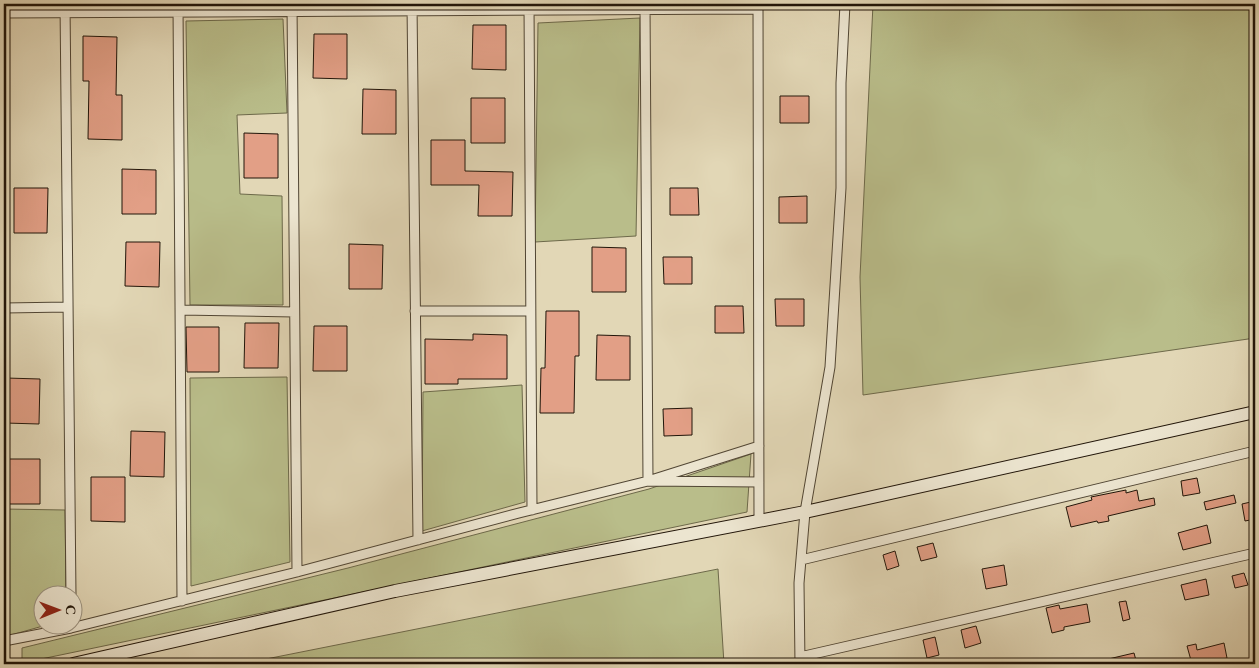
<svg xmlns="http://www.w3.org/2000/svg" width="1259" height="668" viewBox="0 0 1259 668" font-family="'EB Garamond',serif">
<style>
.green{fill:#b9bd8a;stroke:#6d694a}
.building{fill:#e29f86;stroke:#211509}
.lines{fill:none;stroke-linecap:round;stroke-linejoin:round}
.minor-casing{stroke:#514634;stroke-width:11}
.secondary-casing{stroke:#211509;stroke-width:14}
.minor{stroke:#ece5d0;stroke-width:9}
.secondary{stroke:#ece5d0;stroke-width:12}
</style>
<rect width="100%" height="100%" fill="#e2d7b6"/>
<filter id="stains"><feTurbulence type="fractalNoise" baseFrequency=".004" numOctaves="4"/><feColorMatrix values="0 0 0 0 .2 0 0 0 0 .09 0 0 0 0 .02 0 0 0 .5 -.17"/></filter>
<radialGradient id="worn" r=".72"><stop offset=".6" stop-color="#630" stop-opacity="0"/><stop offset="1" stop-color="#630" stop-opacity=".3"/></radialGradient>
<path class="green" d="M873 4H1255V338L863 395 860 277Z
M640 18 636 236 535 242 538 23Z
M283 19 287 113 237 115 240 194 282 196 283 305H190L186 21Z
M287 377 290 562 191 586 190 378Z
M522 385 525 502 422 531 423 392Z
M751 454 747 512 22 663V648L348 568 649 489Z
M4 509 65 510 66 595 42 596 43 626 4 637Z
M718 569 724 664H241Z"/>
<path class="building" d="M473 25H506V70L472 69Z
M314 34H347V79L313 78Z
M83 36 117 37 116 95H122V140L88 139 89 81H83Z
M363 89 396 90V134H362Z
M780 96H809V123H780Z
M471 98H505V143H471Z
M244 133 278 134V178H244Z
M431 140H465V171L513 172 512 216H478L479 185H431Z
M122 169 156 170V214H122Z
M14 188H48L47 233H14Z
M670 188H698L699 215H670Z
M807 196V223H779V197Z
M126 242H160L159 287 125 286Z
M349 244 383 245 382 289H349Z
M592 247 626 248V292H592Z
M663 257H692V284H664Z
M775 299H804V326H776Z
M715 306H743L744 333H715Z
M546 311H579V356H575L574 413H540L541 368H545Z
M245 323H279L278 368H244Z
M314 326H347V371H313Z
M186 327H219V372H187Z
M473 334 507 335V379H458V384H425V339L473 340Z
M597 335 630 336V380H596Z
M6 378 40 379 39 424 5 423Z
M692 408V435L664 436 663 409Z
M131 431 165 432 164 477 130 476Z
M6 459H40V504H6Z
M91 477H125V522L91 521Z
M1197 478 1200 493 1183 496 1181 481Z
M1126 490V493L1137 490 1139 501 1154 498 1155 505 1108 516 1109 521 1098 523 1097 521 1071 527 1066 507 1092 500 1091 497Z
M1234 495 1236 503 1206 510 1204 502Z
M1255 501V519L1245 521 1242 504Z
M1207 525 1211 543 1183 550 1178 533Z
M933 543 937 557 921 561 917 547Z
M895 551 899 566 887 570 883 555Z
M1004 565 1007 585 986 589 982 569Z
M1244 573 1248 585 1235 588 1232 576Z
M1206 579 1209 595 1185 600 1181 585Z
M1126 601 1130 619 1123 621 1119 602Z
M1087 604 1090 622 1064 627V630L1052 633 1046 608 1059 605 1060 609Z
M976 626 981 643 965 648 961 630Z
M935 637 939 655 927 658 923 640Z
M1224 643 1227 658 1203 664H1192L1187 646 1196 644 1197 650Z
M1134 653 1137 664H1100V661Z"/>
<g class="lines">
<defs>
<path id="minor" d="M65 4 71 596
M178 4 182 601
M292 4 297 572
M412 4 418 540
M529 4 532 510
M645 4 648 481 759 482
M758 4 759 520
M4 13 758 9
M4 308 68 307
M180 310 294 312
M415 311H530
M801 560 1255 451
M4 641 71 628 297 572 519 513 648 481 759 446
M800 657 1255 553
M800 664 799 583 805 512 830 367 841 188V83L845 4"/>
<path id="secondary" d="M73 664 395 591 805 512 1255 412"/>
</defs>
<use href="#minor" class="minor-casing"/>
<use href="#secondary" class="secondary-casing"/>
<use href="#minor" class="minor"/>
<use href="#secondary" class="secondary"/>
</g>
<rect width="1259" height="668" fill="none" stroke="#e2d7b6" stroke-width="20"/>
<rect x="5" y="5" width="1249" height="658" fill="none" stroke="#211509" stroke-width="2.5"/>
<rect x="10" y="10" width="1239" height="648" fill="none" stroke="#211509"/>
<g transform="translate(58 610) rotate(89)"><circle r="24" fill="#ece5d0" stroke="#9b9280"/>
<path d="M0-4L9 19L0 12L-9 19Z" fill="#8f2418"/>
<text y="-8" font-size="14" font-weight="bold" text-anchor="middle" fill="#211509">С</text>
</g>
<rect width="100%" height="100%" filter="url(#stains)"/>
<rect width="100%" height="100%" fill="url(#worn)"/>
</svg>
